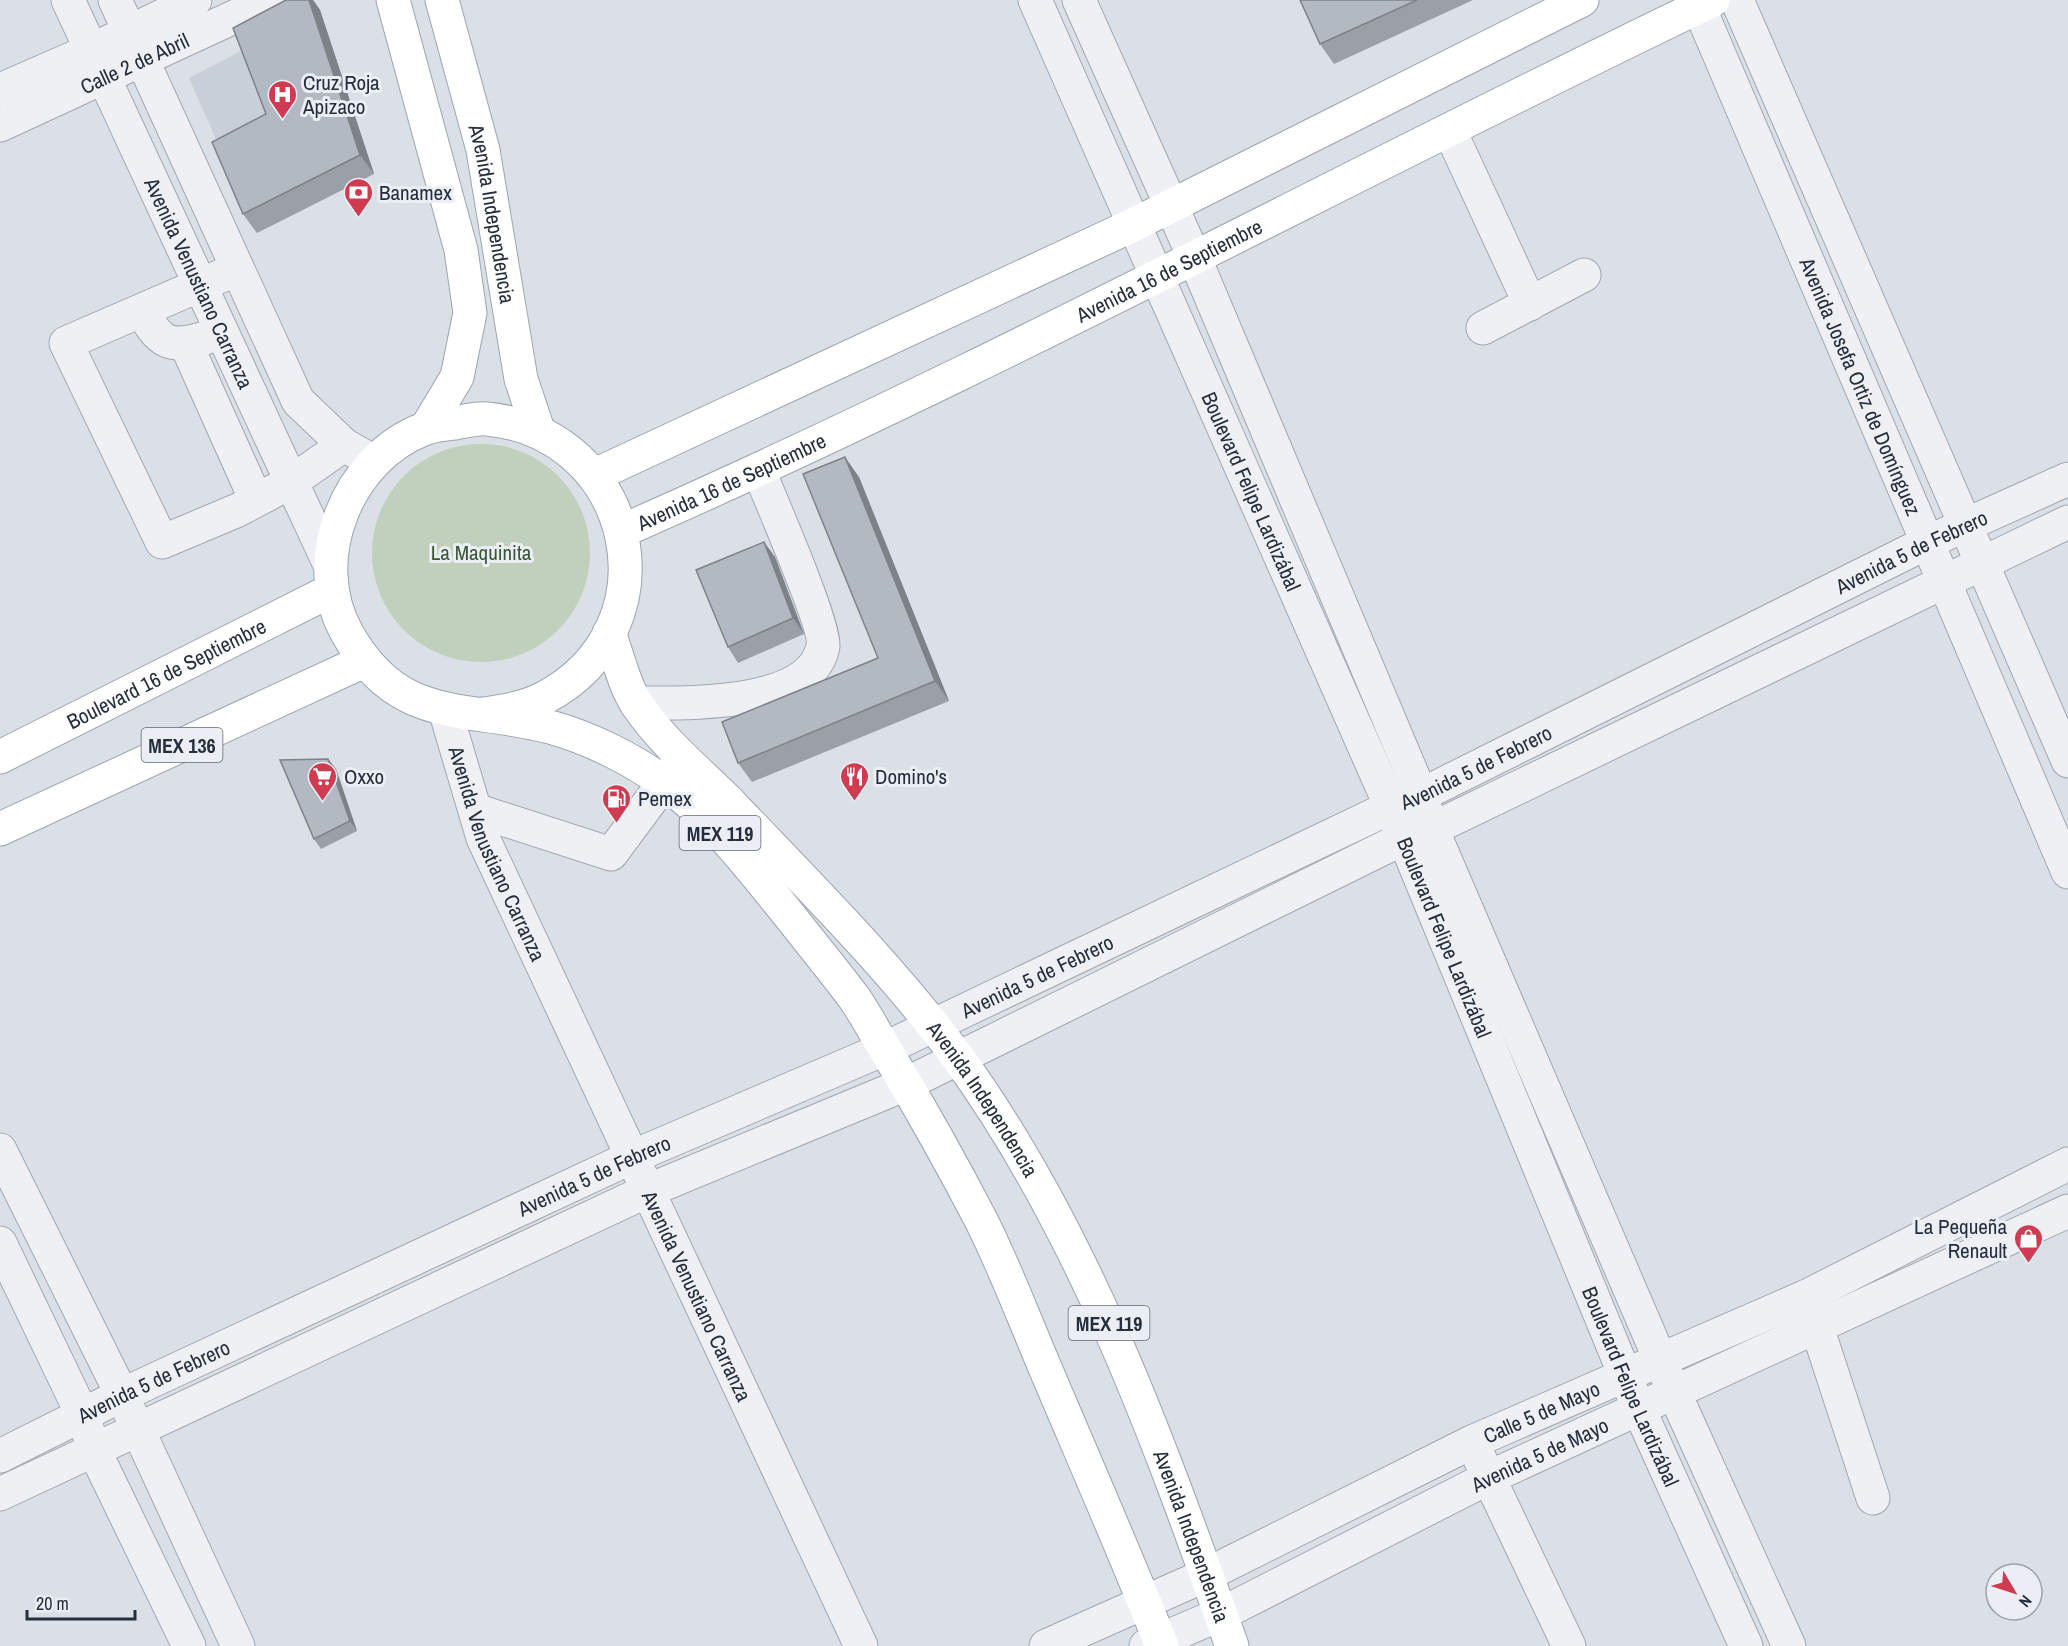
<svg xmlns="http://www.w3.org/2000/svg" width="2068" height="1646" viewBox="0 0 2068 1646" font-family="'Archivo Narrow',sans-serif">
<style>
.built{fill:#c9cfd8}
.green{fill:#c1d0bc}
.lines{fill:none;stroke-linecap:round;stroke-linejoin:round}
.minor-casing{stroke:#a1a7b0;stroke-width:35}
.major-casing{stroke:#9ba4b2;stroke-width:35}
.minor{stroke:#eef0f4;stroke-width:33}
.major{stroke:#fff;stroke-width:33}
.wall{fill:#9a9fa8}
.shaded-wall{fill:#7d8288}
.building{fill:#b3b9c3;stroke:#7d8288;stroke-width:1.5}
.labels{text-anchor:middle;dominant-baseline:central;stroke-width:6;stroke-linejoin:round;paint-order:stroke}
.shield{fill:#ebeef4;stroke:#606873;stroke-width:1.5}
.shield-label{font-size:20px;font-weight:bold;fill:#252e3c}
.street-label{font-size:21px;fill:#252e3c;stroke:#ebeef4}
.poi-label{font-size:21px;fill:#252e3c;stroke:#ebeef4;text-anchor:start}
.park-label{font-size:21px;fill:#395832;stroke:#ebeef4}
</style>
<rect width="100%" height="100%" fill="#dbe0e6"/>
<path class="built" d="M320 10 374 174 257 233 189 78Z"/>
<path class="green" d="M372 553a109 109 0 1 1 218 0a109 109 0 1 1-218 0Z"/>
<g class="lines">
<defs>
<g id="minor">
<path id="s1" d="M68 0 330 565"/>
<path d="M115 0 298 401 344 445 362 455"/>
<path id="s2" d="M1035 0 1391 807 1639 1409 1746 1646"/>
<path d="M1079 0 1195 259 1421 795 1432 829 1674 1392 1789 1646"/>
<path id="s3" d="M1696 0 2068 872"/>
<path d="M1737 0 2068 761"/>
<path d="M0 90 92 50 195 0"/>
<path id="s4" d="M0 125 271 0"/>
<path d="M1450 131 1530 304"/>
<path d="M237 269 66 343 162 542 238 510 291 482 344 445"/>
<path d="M142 311C160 343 169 349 205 338"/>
<path d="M1483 328 1584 275"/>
<path d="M186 344 256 500"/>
<path d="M636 703C683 703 812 708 823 646 826 627 770 498 759 471"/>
<path id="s5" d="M445 710 483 838 861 1646"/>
<path d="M475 810 611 854 680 761"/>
<path d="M0 1150 122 1395 238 1646"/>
<path d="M0 1243 83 1416 94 1450 189 1646"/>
<path d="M1810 1306 1873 1498"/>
<path id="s6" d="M0 1456 122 1395 632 1157 884 1049 1391 807 1421 795 1928 542 2068 479"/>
<path d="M1479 1457 1569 1646"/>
<path d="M0 1494 647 1191 906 1084 1402 839 1432 829 2068 522"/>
<path id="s7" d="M1046 1646 1206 1575 1472 1442 1807 1296 2068 1164"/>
<path id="s8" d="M1146 1646 1221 1614 1488 1478 2068 1211"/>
</g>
<g id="major">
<path d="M393 0 461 250 470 313 457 377 427 427"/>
<path id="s9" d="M442 0 483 150 521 379 538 430"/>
<path d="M595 475 1133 225 1582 0"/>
<path id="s10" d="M622 531C993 368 1348 175 1713 0"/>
<path id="s11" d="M609 633C618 656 624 686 638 706 664 744 698 771 730 803 807 884 889 965 956 1055 1085 1232 1159 1442 1232 1646"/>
<path d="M483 714C504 711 525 708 544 698 678 628 637 434 487 419 477 418 466 421 455 423 445 424 434 425 424 429 347 458 306 560 347 633 398 725 464 705 550 727 590 738 632 759 665 783 714 819 751 868 789 915 811 943 834 971 855 999 867 1017 877 1036 888 1054 921 1109 953 1166 982 1222 1006 1270 1025 1321 1046 1370 1085 1462 1125 1553 1162 1646"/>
<path id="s12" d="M0 757 332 590"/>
<path d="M0 829 364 661"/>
</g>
</defs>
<use href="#minor" class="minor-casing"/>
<use href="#major" class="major-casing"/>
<use href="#minor" class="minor"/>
<use href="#major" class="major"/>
</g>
<path class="wall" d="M286 0H313L320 10 374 174 257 233 243 214 266 114Z
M1300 0H1473L1334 64 1320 44Z
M859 477 949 701 752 782 738 763 878 658Z
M764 542 775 557 804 634 738 663 728 647Z
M328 759 336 769 357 831 321 849 314 839Z"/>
<path class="shaded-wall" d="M309 0H313L320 10 374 174 360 155Z
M845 457 859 477 949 701 935 681Z
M764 542 775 557 804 634 793 618Z
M328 759 336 769 357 831 350 821Z"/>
<path class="building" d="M286 0H309L360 155 243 214 212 142 266 114 233 28Z
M1300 0H1417L1320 44Z
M845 457 935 681 738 763 722 722 878 658 803 474Z
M764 542 793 618 728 647 696 570Z
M328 759 350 821 314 839 280 760Z"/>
<defs>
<symbol id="hospital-pin" viewBox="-11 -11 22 30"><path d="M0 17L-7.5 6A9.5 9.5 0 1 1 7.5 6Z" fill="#cf3c52" stroke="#ebeef4"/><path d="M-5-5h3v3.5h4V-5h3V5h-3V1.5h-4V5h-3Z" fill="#fff"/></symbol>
<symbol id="bank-pin" viewBox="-11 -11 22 30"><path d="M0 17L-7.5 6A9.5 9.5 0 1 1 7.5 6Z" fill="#cf3c52" stroke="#ebeef4"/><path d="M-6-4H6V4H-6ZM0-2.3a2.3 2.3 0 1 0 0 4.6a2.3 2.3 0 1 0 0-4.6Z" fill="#fff"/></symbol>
<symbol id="supermarket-pin" viewBox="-11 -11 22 30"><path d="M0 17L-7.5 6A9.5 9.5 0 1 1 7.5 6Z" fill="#cf3c52" stroke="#ebeef4"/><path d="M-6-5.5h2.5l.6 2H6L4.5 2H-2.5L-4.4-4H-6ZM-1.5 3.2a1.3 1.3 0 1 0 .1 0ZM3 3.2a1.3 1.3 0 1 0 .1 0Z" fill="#fff"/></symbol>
<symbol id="restaurant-pin" viewBox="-11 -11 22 30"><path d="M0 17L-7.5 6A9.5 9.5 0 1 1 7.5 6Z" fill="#cf3c52" stroke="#ebeef4"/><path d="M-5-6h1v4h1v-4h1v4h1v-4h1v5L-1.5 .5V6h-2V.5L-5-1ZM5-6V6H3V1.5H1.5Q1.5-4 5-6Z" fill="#fff"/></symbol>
<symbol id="fuel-pin" viewBox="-11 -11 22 30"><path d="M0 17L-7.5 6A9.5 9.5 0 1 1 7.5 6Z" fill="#cf3c52" stroke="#ebeef4"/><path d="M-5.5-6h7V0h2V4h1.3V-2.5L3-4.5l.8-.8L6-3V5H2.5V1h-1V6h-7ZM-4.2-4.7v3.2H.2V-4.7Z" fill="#fff"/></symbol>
<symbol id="shop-pin" viewBox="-11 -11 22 30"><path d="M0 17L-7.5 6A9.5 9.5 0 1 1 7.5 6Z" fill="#cf3c52" stroke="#ebeef4"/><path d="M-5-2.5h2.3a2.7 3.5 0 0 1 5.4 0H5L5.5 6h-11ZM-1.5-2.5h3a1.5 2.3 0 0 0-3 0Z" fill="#fff"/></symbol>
</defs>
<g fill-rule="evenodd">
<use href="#hospital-pin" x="266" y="78" width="33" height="45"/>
<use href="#bank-pin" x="342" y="176" width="33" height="45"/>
<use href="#supermarket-pin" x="306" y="760" width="33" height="45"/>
<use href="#restaurant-pin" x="838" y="760" width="33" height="45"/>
<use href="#fuel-pin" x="600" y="782" width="33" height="45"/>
<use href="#shop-pin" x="2012" y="1222" width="33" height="45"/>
</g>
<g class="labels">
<g class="shield">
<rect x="141.5" y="728" width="81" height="34" rx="4.5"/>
<rect x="679.5" y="816" width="81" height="34" rx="4.5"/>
<rect x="1068.5" y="1306" width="81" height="34" rx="4.5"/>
</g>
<g class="shield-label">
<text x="182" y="745">MEX 136</text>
<text x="720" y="833">MEX 119</text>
<text x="1109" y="1323">MEX 119</text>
</g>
<g class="street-label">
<text stroke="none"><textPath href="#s4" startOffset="148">Calle 2 de Abril</textPath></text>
<text stroke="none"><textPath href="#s9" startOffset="220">Avenida Independencia</textPath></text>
<text stroke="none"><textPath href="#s10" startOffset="606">Avenida 16 de Septiembre</textPath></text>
<text stroke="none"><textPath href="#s1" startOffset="312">Avenida Venustiano Carranza</textPath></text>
<text stroke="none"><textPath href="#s3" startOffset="420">Avenida Josefa Ortiz de Domínguez</textPath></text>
<text stroke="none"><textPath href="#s10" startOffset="120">Avenida 16 de Septiembre</textPath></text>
<text stroke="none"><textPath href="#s2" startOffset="537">Boulevard Felipe Lardizábal</textPath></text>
<text stroke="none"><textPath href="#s6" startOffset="2115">Avenida 5 de Febrero</textPath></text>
<text stroke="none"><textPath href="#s12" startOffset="186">Boulevard 16 de Septiembre</textPath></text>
<text stroke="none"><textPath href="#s6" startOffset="1629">Avenida 5 de Febrero</textPath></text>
<text stroke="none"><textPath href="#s5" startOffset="153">Avenida Venustiano Carranza</textPath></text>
<text stroke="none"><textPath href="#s2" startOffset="1023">Boulevard Felipe Lardizábal</textPath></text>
<text stroke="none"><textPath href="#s6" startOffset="1143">Avenida 5 de Febrero</textPath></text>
<text stroke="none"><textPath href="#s11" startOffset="603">Avenida Independencia</textPath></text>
<text stroke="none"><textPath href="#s6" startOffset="657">Avenida 5 de Febrero</textPath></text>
<text stroke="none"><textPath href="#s5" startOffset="639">Avenida Venustiano Carranza</textPath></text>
<text stroke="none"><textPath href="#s6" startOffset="171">Avenida 5 de Febrero</textPath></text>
<text stroke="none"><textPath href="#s2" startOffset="1509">Boulevard Felipe Lardizábal</textPath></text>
<text stroke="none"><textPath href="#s7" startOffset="548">Calle 5 de Mayo</textPath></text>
<text stroke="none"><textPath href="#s8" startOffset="438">Avenida 5 de Mayo</textPath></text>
<text stroke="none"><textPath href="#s11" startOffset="1089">Avenida Independencia</textPath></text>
</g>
<g class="poi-label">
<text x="303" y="82">Cruz Roja<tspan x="303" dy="24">Apizaco</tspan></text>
<text x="379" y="192">Banamex</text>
<text x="344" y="776">Oxxo</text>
<text x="875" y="776">Domino's</text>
<text x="638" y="798">Pemex</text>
<text x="2007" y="1226" text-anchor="end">La Pequeña<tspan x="2007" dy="24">Renault</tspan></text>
</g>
<g class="park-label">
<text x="481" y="552">La Maquinita</text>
</g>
</g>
<g transform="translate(2014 1592) rotate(129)"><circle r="28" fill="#ebeef4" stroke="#9ca1aa" stroke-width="1.5"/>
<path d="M0-4.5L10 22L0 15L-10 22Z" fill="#cf3c52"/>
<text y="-9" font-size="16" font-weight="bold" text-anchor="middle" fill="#252e3c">N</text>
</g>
<path d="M27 1610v9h108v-9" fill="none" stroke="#252e3c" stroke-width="3"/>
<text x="36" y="1610" font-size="18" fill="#252e3c" stroke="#ebeef4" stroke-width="4.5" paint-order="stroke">20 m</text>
</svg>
